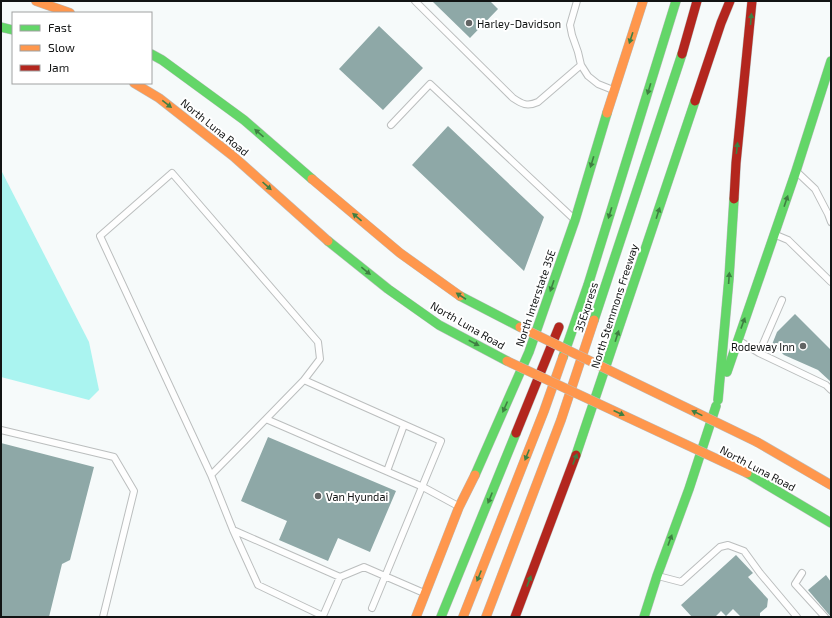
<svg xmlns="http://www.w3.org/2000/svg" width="832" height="618" viewBox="0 0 832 618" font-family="'Exo 2',sans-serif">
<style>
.water{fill:#aaf4f0}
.building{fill:#8ea8a7}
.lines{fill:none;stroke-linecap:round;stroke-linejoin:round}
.lane-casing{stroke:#bbbebe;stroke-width:8}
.fast-casing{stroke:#bbbebe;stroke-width:10}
.slow-casing{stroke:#bbbebe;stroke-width:10}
.jam-casing{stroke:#bbbebe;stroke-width:10}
.lane{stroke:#fefefe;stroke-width:6}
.fast{stroke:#63d668;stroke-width:9}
.slow{stroke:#ff974d;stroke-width:9}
.jam{stroke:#b3261e;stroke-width:9}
.slow-bridge-casing{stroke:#bbbebe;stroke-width:10;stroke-linecap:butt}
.slow-bridge{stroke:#ff974d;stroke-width:9}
.oneway{fill:#3f7f42}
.poi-dot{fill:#626464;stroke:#fff;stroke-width:1.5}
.labels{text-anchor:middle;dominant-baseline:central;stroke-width:4;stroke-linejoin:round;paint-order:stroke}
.poi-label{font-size:11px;fill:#121414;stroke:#fff;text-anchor:start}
.street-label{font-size:11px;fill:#121414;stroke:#fff}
</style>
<rect width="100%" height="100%" fill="#f6fafa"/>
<path class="water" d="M1 170 89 342 99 390 89 400 1 377Z"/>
<path class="building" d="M432 1H490L498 9 470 38Z
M379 26 423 68 383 110 339 69Z
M448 126 544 217 524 271 412 165Z
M795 314 831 350V382L818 370 784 355 778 349 771 347 777 332Z
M268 437 396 491 370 552 338 538 328 561 279 540 287 521 241 501Z
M1 443 94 467 70 560 62 564 49 617H1Z
M736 555 753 573 748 577 768 599 767 607 760 613V617H741L733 609 726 616 721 611 715 617H692L681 605Z
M826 575 831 582V617L808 590Z"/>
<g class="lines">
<defs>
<path id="lane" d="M415 1 513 98C522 104 527 107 538 102L581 65
M577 1 570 25 572 35 578 52 581 65 588 76 598 84 613 90
M391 125 430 84 574 219
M797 172 815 189 828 214 831 222
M776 235 788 240 831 282
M738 340 759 353 826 385 831 390
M759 353 782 300
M266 419 304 380 441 441 372 608
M1 430 114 457 134 491 103 617
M387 471 404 425
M211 475 100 236 172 173 318 342 320 359 304 380
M233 530 258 585 323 616 340 577
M802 573 795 584 825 617
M658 576 681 582 720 547 728 545 744 551 760 573 797 617
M424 593 364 567 340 577 233 530 211 475 266 419 423 487 458 506"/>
<path id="fast" d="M1 27 13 30
M151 54 162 60 244 120 312 179
M328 241 388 289 439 325 507 361
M460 296 520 327
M594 320 682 54
M563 357 588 285 676 1
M727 372 796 171 831 61
M718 400 729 278 734 199
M576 455 695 101
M747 473 831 523
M475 475 529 352 575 220 607 113
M441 617 516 433
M644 617 657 576 689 489 716 406"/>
<path id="slow" d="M36 1 70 13
M134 83 159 98 233 156 328 241
M607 113 643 1
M312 179 400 253 460 296
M757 442 831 485
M416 617 459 507 475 475
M463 617 544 411 563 357
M486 617 561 420 594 320"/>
<path id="jam" d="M682 54 697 1
M695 101 721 23 730 1
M734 199 736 163 752 1
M516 433 559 327
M515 617 576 455"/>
</defs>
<use href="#lane" class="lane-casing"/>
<use href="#fast" class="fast-casing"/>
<use href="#slow" class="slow-casing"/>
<use href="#jam" class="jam-casing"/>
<use href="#lane" class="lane"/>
<use href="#fast" class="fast"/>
<use href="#slow" class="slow"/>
<use href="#jam" class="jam"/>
<defs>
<path id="slow-bridge" d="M520 327 757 442
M507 361 747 473"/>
</defs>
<use href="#slow-bridge" class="slow-bridge-casing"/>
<use href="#slow-bridge" class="slow-bridge"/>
</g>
<defs><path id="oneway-solid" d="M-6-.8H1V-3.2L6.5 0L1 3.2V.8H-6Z"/></defs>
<g class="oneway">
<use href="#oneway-solid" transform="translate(751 19) rotate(-85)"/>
<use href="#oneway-solid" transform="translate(631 38) rotate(108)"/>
<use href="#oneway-solid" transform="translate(649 89) rotate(107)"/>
<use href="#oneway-solid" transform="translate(167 104) rotate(38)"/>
<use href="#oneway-solid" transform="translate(259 133) rotate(-139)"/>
<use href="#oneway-solid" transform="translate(737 148) rotate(-84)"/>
<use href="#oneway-solid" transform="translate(592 162) rotate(107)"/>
<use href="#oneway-solid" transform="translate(267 186) rotate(42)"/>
<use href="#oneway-solid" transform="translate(786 201) rotate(-71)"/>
<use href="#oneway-solid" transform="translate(610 213) rotate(107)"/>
<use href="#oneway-solid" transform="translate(658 213) rotate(-72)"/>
<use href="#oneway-solid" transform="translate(357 217) rotate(-140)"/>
<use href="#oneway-solid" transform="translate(366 271) rotate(39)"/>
<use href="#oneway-solid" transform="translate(729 278) rotate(-86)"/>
<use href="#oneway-solid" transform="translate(552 286) rotate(109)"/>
<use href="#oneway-solid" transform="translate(461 296) rotate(-147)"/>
<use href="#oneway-solid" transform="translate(743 323) rotate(-70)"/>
<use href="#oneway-solid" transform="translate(617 336) rotate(-72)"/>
<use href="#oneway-solid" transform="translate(474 343) rotate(28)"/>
<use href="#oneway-solid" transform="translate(505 407) rotate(114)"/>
<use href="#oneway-solid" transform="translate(619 413) rotate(25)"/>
<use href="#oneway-solid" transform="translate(697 413) rotate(-154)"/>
<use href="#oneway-solid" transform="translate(527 455) rotate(112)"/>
<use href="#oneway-solid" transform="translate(575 459) rotate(-69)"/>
<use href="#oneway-solid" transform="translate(490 498) rotate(112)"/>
<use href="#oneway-solid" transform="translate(670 540) rotate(-70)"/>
<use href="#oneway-solid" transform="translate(479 576) rotate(112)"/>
<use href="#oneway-solid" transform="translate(529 581) rotate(-69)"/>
</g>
<g class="poi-dot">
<circle cx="469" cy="23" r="4"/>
<circle cx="803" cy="346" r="4"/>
<circle cx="318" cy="496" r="4"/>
</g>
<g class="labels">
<g class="poi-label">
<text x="477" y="23">Harley-Davidson</text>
<text x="795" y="346" text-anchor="end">Rodeway Inn</text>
<text x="326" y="496">Van Hyundai</text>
</g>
<g class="street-label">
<text transform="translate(215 127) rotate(39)">North Luna Road</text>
<text transform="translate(535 298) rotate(-71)">North Interstate 35E</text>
<text transform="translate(614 306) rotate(-72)">North Stemmons Freeway</text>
<text transform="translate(586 307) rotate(-72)">35Express</text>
<text transform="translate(468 325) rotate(30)">North Luna Road</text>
<text transform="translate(758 468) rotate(28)">North Luna Road</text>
</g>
</g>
<rect width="832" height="618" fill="none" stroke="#121414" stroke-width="4"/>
<rect x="12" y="12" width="140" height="72" fill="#ffffff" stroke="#a0a1a1"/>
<rect x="20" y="25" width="20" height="6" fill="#63d668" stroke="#a0a1a1"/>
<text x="48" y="32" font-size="12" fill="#121414">Fast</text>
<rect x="20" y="45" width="20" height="6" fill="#ff974d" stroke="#a0a1a1"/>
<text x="48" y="52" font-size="12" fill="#121414">Slow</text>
<rect x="20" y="65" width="20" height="6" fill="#b3261e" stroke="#a0a1a1"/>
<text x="48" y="72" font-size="12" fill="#121414">Jam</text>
</svg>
